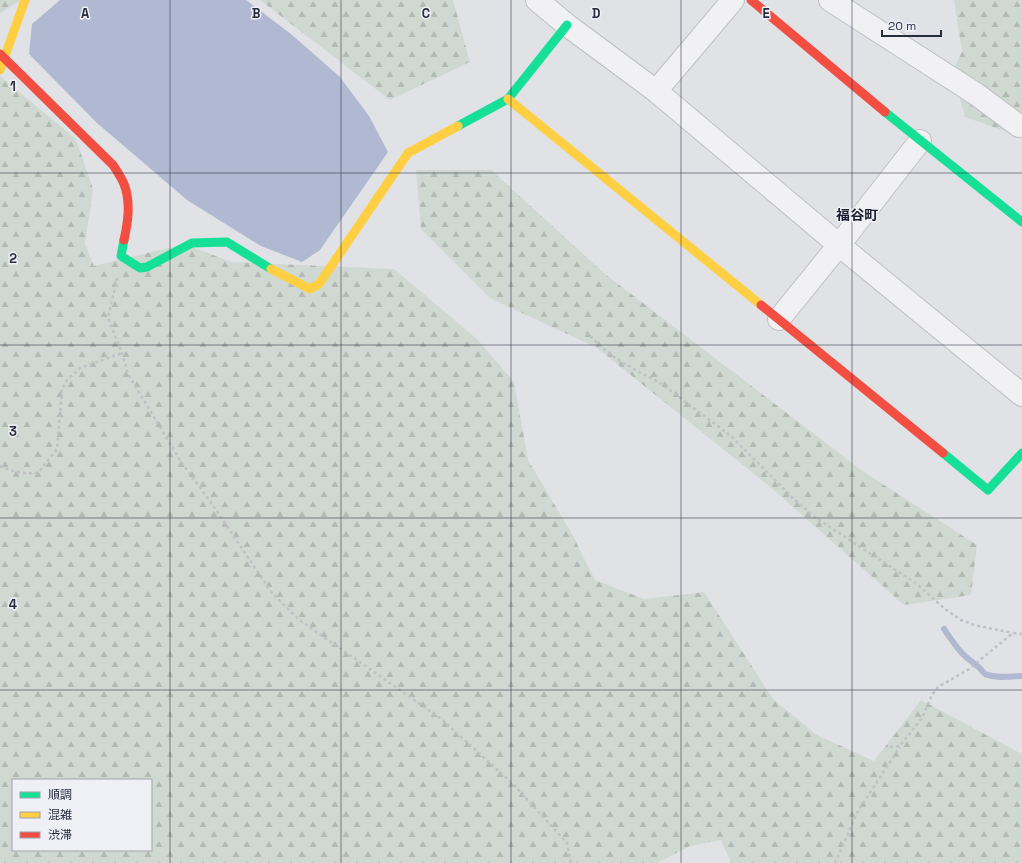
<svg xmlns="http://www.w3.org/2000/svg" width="1022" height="863" viewBox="0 0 1022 863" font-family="'Space Grotesk','Noto Sans JP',sans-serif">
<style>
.forest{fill:url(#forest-firs);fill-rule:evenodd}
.water{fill:#b0b9d1}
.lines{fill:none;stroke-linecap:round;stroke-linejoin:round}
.stream{stroke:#b0b9d1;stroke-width:6}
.street-casing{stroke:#bfc0c4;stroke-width:24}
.path{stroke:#c0c1c7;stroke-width:2.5;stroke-dasharray:3 3;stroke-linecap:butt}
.street{stroke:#f1f1f3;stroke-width:22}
.fast{stroke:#16e098;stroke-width:9}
.slow{stroke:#ffcf43;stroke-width:9}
.jam{stroke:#f24e42;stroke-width:9}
.grid{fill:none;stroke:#282c3f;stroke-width:1;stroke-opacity:0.55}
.labels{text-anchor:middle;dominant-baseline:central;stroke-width:3;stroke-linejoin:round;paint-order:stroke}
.quarter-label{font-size:14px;font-weight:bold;fill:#1b1e30;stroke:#eff0f6}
.grid-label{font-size:13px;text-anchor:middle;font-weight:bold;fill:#282c3f;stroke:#eff0f6;stroke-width:3;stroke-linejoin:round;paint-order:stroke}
</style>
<defs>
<pattern id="forest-firs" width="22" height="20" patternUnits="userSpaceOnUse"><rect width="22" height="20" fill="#d0d9d1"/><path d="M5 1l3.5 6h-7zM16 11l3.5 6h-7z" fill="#b3bab4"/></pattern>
</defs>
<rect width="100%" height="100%" fill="#e1e2e6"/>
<path class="forest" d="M0 0H21L0 13Z
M260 0H453L470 62 390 100Z
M955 0H1022V137L965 117 952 72 962 52 954 1Z
M0 76 76 139 93 189 85 244 94 266 185 244 231 262 394 269 477 339 514 382 528 460 572 534 595 580 644 599 704 592 773 699 817 735 874 761 921 700 1022 754V863H731L721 840 690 846 657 863H0ZM13 780H151V850H13Z
M416 170H491L605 274 864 472 977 545 971 595 904 605 769 486 597 348 490 298 421 229Z"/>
<path class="water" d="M60 0H246L291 34 340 77 369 116 388 152 320 250 302 262 261 246 187 200 97 123 29 54 32 24Z"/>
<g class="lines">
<path class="stream" d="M944 629C951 639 957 649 966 657 974 664 978 665 985 674 996 679 1010 676 1022 676"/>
<defs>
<path id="street" d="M537 0 567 25 656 91 839 245 1022 395
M830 0 976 94 1019 126
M656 91 733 0
M779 319 839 245 920 141"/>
</defs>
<use href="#street" class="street-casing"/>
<path class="path" d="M117 278 108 318 122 353 128 374 181 462 210 501 272 593 298 619 440 718 513 784 567 843 571 863
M586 332 605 350 621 362 660 383 731 436 793 498 816 518 917 584 945 609 961 620 974 625 1013 633
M0 466C13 472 24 474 38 473L57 449 62 389 67 380 80 368 122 353
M890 747 900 746 922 718 932 695 938 687 969 669 1013 633 1022 634
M835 863 858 811 900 747"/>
<use href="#street" class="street"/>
<path class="fast" d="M885 112 1022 222
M458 126 508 99 567 25
M124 240 121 256 140 268 147 267 192 243 227 242 271 269
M943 453 988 490 1022 453"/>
<path class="slow" d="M0 70 25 0
M508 99 761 305
M271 269 310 289 319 284 408 153 458 126"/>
<path class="jam" d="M751 0 885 112
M0 54 113 165C117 171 121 177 124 184 131 202 128 222 124 240
M761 305 943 453"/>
</g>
<path class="grid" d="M170 0V863M341 0V863M511 0V863M681 0V863M852 0V863M0 173H1022M0 345H1022M0 518H1022M0 690H1022"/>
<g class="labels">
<g class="quarter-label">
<text x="857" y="215">福谷町</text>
</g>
</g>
<g class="grid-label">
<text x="85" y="18">A</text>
<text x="256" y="18">B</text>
<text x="426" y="18">C</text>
<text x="596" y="18">D</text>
<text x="766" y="18">E</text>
<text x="13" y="91">1</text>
<text x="13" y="263">2</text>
<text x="13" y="436">3</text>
<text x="13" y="609">4</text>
</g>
<rect x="12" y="779" width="140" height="72" fill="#eff0f6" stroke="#9fa2ad"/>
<rect x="20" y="792" width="20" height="6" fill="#16e098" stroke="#9fa2ad"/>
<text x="48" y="799" font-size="12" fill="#282c3f">順調</text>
<rect x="20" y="812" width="20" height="6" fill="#ffcf43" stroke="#9fa2ad"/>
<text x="48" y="819" font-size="12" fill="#282c3f">混雑</text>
<rect x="20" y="832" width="20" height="6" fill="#f24e42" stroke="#9fa2ad"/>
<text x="48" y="839" font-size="12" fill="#282c3f">渋滞</text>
<path d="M882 30v6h59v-6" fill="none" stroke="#282c3f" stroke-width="2"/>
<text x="888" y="30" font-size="12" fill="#282c3f" stroke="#eff0f6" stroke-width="3" paint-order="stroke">20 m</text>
</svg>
